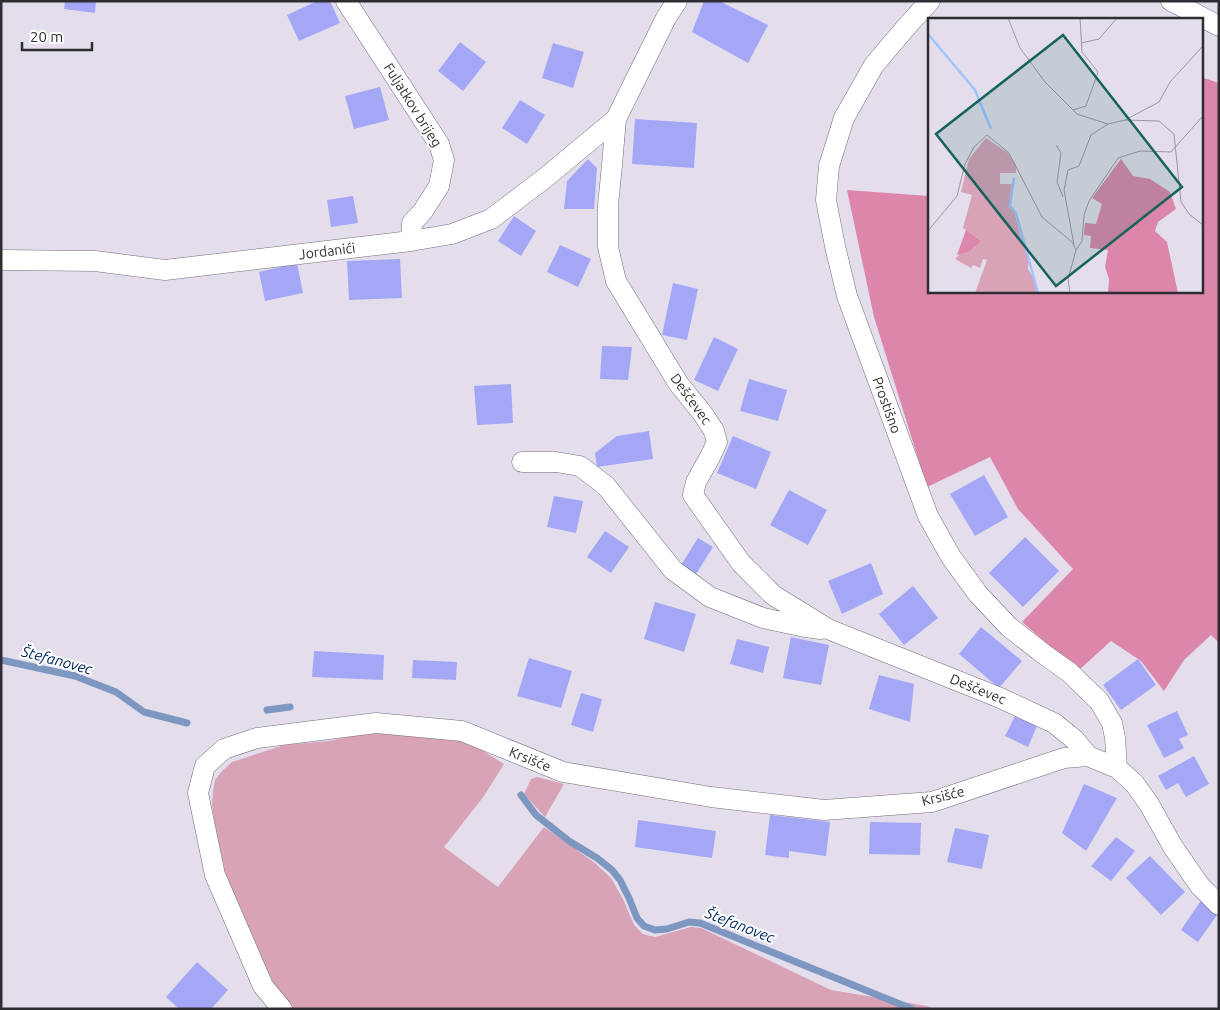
<svg xmlns="http://www.w3.org/2000/svg" width="1220" height="1010" viewBox="0 0 1220 1010" font-family="Ubuntu,sans-serif">
<style>
.green{fill:#d8a2b7}
.forest{fill:#dc86aa}
.lines{fill:none;stroke-linecap:round;stroke-linejoin:round}
.stream{stroke:#7d97c1;stroke-width:7}
.building{fill:#a4a7f6}
.minor-casing{stroke:#736e7a;stroke-width:21}
.minor{stroke:#fff;stroke-width:20}
.labels{text-anchor:middle;dominant-baseline:central;stroke-width:4;stroke-linejoin:round;paint-order:stroke}
.street-label{font-size:14px;fill:#2f2d32;stroke:#fff}
.water-label{font-size:15px;font-style:italic;fill:#002965;stroke:#fff}
.inset-river{fill:none;stroke:#9ec5fe;stroke-width:2.5}
.inset-road{fill:none;stroke:#9c97a2;stroke-width:1}
.view{fill:#16625c;fill-opacity:0.15;stroke:#16625c;stroke-width:2.5}
.inset-edge{fill:none;stroke:#2f2d32;stroke-width:2.5}
</style>
<rect width="100%" height="100%" fill="#e4deec"/>
<path class="green" d="M376 731 463 738 504 764 484 796 444 847 498 887 544 827 595 863 611 878 623 899 634 925 643 934 655 937 691 927 701 928 831 990 927 1006 934 1009H292L274 983 252 947 239 915 226 875 216 830 212 805 213 791 215 780 223 770 232 762 284 745 329 741Z
M537 777 564 784 545 817 524 794 531 779Z"/>
<path class="forest" d="M1201 77 1219 83V643L1211 635 1184 660 1164 691 1141 661 1111 641 1078 671 1022 622 1073 569 1018 509 990 457 927 487 874 317 847 190 929 196V291H1201Z"/>
<g class="lines">
<path class="stream" d="M1 660 75 676 116 692 144 712 187 723
M267 710 290 707
M521 795 536 815 569 841 597 858 612 870 620 880 629 898 637 918 644 926 655 930 667 929 689 922 700 923 912 1009"/>
</g>
<path class="building" d="M65 1H96L95 13 64 9Z
M317 1H330L340 23 299 41 287 15Z
M704 1H719L768 25 748 63 692 32Z
M460 42 486 62 463 91 438 71Z
M553 43 584 52 573 88 542 78Z
M380 87 389 120 354 129 345 96Z
M520 100 545 115 527 144 502 128Z
M635 119 697 123 694 168 632 164Z
M588 159 597 168 594 209H564L567 181Z
M353 196 358 223 331 227 327 200Z
M514 216 536 231 521 256 498 241Z
M560 245 591 259 578 287 547 272Z
M400 259 402 298 349 300 347 261Z
M297 263 303 293 265 301 259 272Z
M673 283 698 289 687 340 662 335Z
M714 337 738 349 718 391 694 380Z
M602 346 632 347 628 380 600 379Z
M749 379 787 390 778 421 740 411Z
M511 384 513 423 477 425 474 386Z
M649 431 653 459 597 467 595 453 617 436Z
M733 436 771 452 756 489 717 473Z
M984 475 1008 517 975 536 950 494Z
M789 490 827 510 808 545 770 525Z
M554 496 583 501 576 533 547 527Z
M605 531 629 547 611 573 587 557Z
M1025 537 1059 571 1023 607 989 573Z
M698 538 713 547 696 574 681 565Z
M871 563 883 594 842 614 828 581Z
M913 586 938 618 904 645 879 614Z
M655 602 696 614 684 652 644 639Z
M981 627 1022 661 999 688 959 654Z
M791 637 829 645 821 685 783 678Z
M737 639 769 647 763 673 730 664Z
M314 651 384 655 383 680 312 677Z
M529 658 572 671 561 708 517 696Z
M1138 659 1156 685 1121 710 1103 685Z
M413 660 457 662 456 680 412 678Z
M879 675 914 684 910 722 869 709Z
M581 693 602 699 593 732 571 725Z
M1177 711 1188 735 1179 739 1184 748 1164 758 1147 725Z
M1015 716 1037 726 1028 747 1005 736Z
M1194 756 1209 784 1186 797 1178 783 1166 790 1158 776Z
M1084 784 1117 798 1086 851 1062 833Z
M770 815 830 822 826 856 789 851V858L765 855Z
M638 820 716 831 712 858 635 847Z
M870 822 921 823 920 855 869 854Z
M955 828 989 835 982 869 947 862Z
M1116 837 1135 851 1111 881 1091 866Z
M1150 856 1185 892 1161 915 1126 878Z
M1202 899 1219 912 1198 942 1181 930Z
M197 962 228 990 211 1009H179L166 997Z"/>
<g class="lines">
<defs>
<path id="minor" d="M346 1 439 144 444 160 439 186 423 211 412 223 411 241
M677 1 666 18 616 119 612 165 608 205V247L616 281 678 383 703 414 714 431 717 442 710 457 696 482 693 495 741 563 773 595 828 629 998 697 1054 723 1075 740 1088 756
M930 1 908 25 874 65 844 118 829 166 826 200 835 246 847 296 928 516 951 557 978 594 1009 627 1045 655 1069 672 1099 701 1112 723 1115 738 1117 768
M1171 1 1219 26
M1 260 95 261 165 270 411 241 452 234 491 219 545 178 616 119
M522 462H556L580 466 606 486 673 570 710 597 763 618 805 627 821 629
M282 1009 263 986 215 875 198 793 205 766 224 749 257 738 376 723 462 731 563 772 711 797 824 810 932 802 1064 758 1088 756 1117 768 1134 783 1149 804 1173 847 1200 886 1219 905"/>
</defs>
<use href="#minor" class="minor-casing"/>
<use href="#minor" class="minor"/>
</g>
<g class="labels">
<g class="street-label">
<text transform="translate(413 105) rotate(58)">Fuljatkov brijeg</text>
<text transform="translate(327 251) rotate(-7)">Jordanići</text>
<text transform="translate(691 399) rotate(54)">Deščevec</text>
<text transform="translate(887 405) rotate(70)">Prostišno</text>
<text transform="translate(978 689) rotate(22)">Deščevec</text>
<text transform="translate(530 759) rotate(22)">Krsišće</text>
<text transform="translate(943 796) rotate(-14)">Krsišće</text>
</g>
<g class="water-label">
<text transform="translate(57 660) rotate(15)">Štefanovec</text>
<text transform="translate(740 925) rotate(21)">Štefanovec</text>
</g>
</g>
<g transform="translate(928 18)">
<rect width="275" height="275" fill="#e4deec"/>
<path d="M58 120 80 135 88 147V155H72V166H84L81 189 87 195 92 217 101 236 100 251 107 262 109 275H47L59 242 55 241 52 250 45 247 43 250 27 241 35 233 46 230 52 222 35 210 44 177 33 174 41 141Z" fill="#d8a2b7"/>
<path d="M193 141 205 158 222 161 242 174 248 191 230 204 227 213 239 224 250 275H180L181 261 177 249 180 232 162 230 163 218 156 217 157 205 168 206 174 186 164 180ZM38 212 53 223 42 233 29 237Z" fill="#dc86aa"/>
<path class="inset-river" d="M0 16 47 72 63 111M86 160 82 188 88 195 110 275"/>
<path class="inset-road" d="M80 0 92 30 117 64 149 96 180 106M153 25 171 21 189 0M145 92 158 88 170 54 154 34 152 0M197 102 231 84 242 64 275 28M128 127 133 135 129 164 135 179M0 213 29 178 37 146 46 129 59 117 81 135 114 199 144 224 148 232M146 227 136 172 140 152 151 148 163 117 180 106 197 102 231 103 246 116 253 184 261 196 275 207M148 232 154 223 156 197 161 183 190 140 212 133 243 134 275 98M142 275 140 261 148 232"/>
<path class="view" d="M135 17 254 169 128 268 8 116Z"/>
<rect width="275" height="275" class="inset-edge"/>
</g>
<rect width="1220" height="1010" fill="none" stroke="#2f2d32" stroke-width="5"/>
<path d="M22 42v8h70v-8" fill="none" stroke="#2f2d32" stroke-width="2.5"/>
<text x="30" y="42" font-size="15" fill="#2f2d32" stroke="#ffffff" stroke-width="4" paint-order="stroke">20 m</text>
</svg>
